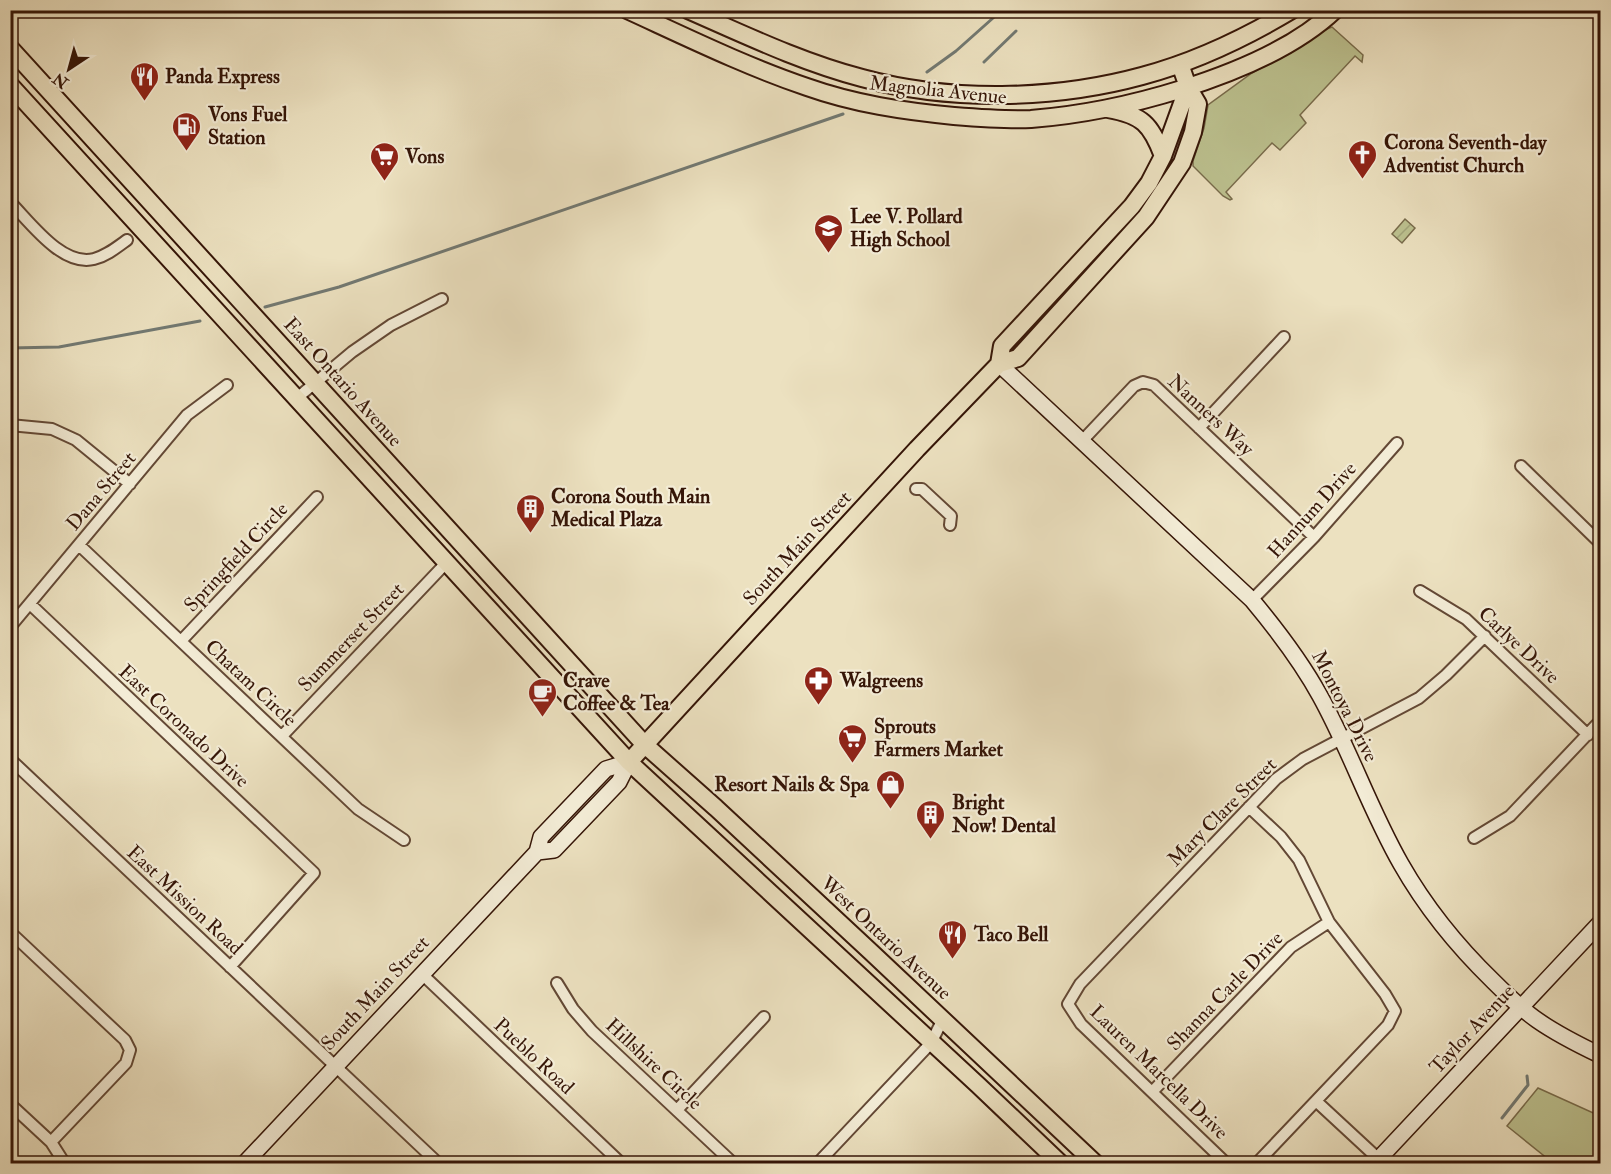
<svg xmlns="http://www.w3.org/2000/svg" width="1611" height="1174" viewBox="0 0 1611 1174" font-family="'IM FELL Double Pica',serif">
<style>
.grass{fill:#bcc18f;stroke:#786b4b;stroke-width:1.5}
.garden{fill:url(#garden-furrows);stroke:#786b4b;stroke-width:1.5}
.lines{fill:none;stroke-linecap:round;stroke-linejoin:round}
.stream{stroke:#727972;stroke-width:3}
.street-casing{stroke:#634835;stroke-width:14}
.secondary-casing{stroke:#351507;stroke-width:18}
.primary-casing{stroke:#351507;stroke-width:20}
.street{stroke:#f3ecd6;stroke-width:10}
.secondary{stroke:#f3ecd6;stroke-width:15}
.primary{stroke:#ece1c0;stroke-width:16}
.labels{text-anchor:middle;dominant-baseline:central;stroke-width:4.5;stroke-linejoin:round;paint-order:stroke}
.poi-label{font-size:20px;font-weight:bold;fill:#351507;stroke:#f3ecd6;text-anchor:start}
.street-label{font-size:20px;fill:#351507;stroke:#f3ecd6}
</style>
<defs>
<pattern id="garden-furrows" width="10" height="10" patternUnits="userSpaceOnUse" patternTransform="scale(1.5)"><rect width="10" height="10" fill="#bcc18f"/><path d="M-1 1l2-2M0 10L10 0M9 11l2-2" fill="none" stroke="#a2a57a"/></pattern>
</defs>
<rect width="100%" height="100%" fill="#ece1c0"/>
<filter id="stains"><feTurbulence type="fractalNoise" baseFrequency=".00333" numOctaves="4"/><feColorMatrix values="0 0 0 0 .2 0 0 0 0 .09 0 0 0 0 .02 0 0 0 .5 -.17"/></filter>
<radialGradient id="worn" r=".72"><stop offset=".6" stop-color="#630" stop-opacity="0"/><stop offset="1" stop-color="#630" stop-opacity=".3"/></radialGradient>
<path class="grass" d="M1332 27 1363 55 1362 62 1355 56 1300 115 1306 123 1280 150 1272 143 1226 192 1232 199 1230 200 1223 196 1193 166V161L1204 128 1208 105 1252 73 1327 29Z
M1538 1088 1600 1116V1155L1590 1163H1553L1507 1126Z"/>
<path class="garden" d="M1405 219 1415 228 1402 243 1392 234Z"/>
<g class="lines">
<path class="stream" d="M984 62 1016 31
M927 72 956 51 1002 10
M265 307 339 287 843 114
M10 348 59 347 200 321
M1502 1118 1528 1085 1527 1076"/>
<defs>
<path id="street" d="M10 202C30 222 62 267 94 259 106 256 116 248 127 240
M297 398 352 352 391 325 442 299
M10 425 52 429 76 440 130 484
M1199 428 1284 337
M1082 441 1134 386 1143 382 1154 385 1314 537
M1521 466 1600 543
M916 489H922L951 516 950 525
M79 545 358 809 404 840
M1420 591 1466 619 1588 735
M1252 600 1314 537 1397 443
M30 604 314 873 230 967
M10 627 187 415 227 385
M181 641 317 497
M282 736 447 562
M10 759 439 1164
M1249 807 1281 837 1299 860 1329 922 1385 994 1395 1011 1388 1025 1256 1164
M1474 838 1510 816 1600 721
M10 932 125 1040 130 1050 126 1063 51 1142
M422 974 622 1164
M557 983 573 1009 592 1031 734 1164
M1152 1092 1291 947 1329 922
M1316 1101 1384 1164
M10 1104 51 1142 65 1164
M677 1110 764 1017
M817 1164 931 1043 943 1019
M1227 1164 1081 1024 1068 1004 1080 984 1276 779 1303 759 1419 698 1446 675 1485 636"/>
<path id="secondary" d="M999 364 1252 600C1277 630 1301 661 1320 696 1350 750 1370 810 1401 864 1426 908 1457 946 1493 981 1507 995 1521 1009 1537 1020 1557 1034 1579 1045 1600 1055
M537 852 554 850 619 782 629 762
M244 1164 537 852 541 837 606 769 629 762
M1374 1164 1600 923"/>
<path id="primary" d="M627 10C686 37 745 66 807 87 855 104 903 111 954 116 979 118 1005 120 1031 119 1082 115 1134 104 1182 89 1233 73 1296 47 1335 10
M688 10C745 35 801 62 862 78 950 102 1054 100 1142 76 1195 62 1245 38 1292 10
M10 48 645 745 716 808 871 952 1096 1164
M10 85 629 762 978 1085 1061 1164
M1108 109C1142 115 1151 124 1163 156
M999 364 1002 346 1132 206 1149 183 1163 156 1188 87
M629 762 917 449 999 364 1018 358 1146 217 1182 163 1193 132 1198 104 1188 87 1180 64"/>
</defs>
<use href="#street" class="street-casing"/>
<use href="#secondary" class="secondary-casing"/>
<use href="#primary" class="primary-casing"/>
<use href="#street" class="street"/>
<use href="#secondary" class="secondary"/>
<use href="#primary" class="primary"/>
</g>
<defs>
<symbol id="restaurant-pin" viewBox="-11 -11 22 30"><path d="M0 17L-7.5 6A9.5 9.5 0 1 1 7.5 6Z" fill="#8f2418" stroke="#f3ecd6"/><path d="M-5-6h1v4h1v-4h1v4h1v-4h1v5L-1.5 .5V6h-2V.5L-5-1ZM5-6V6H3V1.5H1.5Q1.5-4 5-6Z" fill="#fff"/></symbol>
<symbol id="fuel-pin" viewBox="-11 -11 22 30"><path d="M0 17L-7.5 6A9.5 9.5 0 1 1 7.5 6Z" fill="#8f2418" stroke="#f3ecd6"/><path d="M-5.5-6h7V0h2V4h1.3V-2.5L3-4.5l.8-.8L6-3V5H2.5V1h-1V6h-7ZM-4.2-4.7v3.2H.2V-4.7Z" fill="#fff"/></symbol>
<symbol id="church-pin" viewBox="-11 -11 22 30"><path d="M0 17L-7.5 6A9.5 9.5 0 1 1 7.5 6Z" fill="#8f2418" stroke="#f3ecd6"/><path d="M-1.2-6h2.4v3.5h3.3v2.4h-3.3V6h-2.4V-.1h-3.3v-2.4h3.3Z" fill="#fff"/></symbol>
<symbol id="supermarket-pin" viewBox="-11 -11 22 30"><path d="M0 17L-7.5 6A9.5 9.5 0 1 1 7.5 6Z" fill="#8f2418" stroke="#f3ecd6"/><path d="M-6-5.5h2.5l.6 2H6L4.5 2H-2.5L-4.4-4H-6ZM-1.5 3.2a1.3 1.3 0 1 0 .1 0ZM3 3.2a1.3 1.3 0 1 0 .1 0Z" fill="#fff"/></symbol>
<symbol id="school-pin" viewBox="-11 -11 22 30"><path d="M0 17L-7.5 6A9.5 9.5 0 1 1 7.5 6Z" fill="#8f2418" stroke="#f3ecd6"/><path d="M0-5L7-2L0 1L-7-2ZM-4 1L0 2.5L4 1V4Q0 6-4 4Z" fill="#fff"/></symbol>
<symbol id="building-pin" viewBox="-11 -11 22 30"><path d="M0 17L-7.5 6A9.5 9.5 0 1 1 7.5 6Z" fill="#8f2418" stroke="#f3ecd6"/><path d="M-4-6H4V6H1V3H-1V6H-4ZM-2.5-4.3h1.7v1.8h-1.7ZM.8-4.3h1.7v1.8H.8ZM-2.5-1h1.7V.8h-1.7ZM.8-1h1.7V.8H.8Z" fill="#fff"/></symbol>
<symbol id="pharmacy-pin" viewBox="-11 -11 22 30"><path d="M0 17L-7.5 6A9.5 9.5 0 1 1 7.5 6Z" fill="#8f2418" stroke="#f3ecd6"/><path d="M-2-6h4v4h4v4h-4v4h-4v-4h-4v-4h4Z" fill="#fff"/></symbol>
<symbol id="cafe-pin" viewBox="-11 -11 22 30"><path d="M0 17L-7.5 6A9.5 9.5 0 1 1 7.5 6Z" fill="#8f2418" stroke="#f3ecd6"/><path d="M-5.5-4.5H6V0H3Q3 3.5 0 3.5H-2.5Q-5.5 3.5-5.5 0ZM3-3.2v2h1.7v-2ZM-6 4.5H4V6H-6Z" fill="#fff"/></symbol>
<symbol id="shop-pin" viewBox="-11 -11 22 30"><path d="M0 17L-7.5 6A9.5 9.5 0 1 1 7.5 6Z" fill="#8f2418" stroke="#f3ecd6"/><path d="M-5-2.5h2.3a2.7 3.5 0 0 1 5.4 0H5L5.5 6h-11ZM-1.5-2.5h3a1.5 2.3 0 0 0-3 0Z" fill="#fff"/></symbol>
</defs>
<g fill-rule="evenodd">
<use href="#restaurant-pin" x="128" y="60" width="33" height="45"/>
<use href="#fuel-pin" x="170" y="110" width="33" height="45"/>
<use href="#church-pin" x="1346" y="138" width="33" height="45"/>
<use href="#supermarket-pin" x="368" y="140" width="33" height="45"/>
<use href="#school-pin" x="812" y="212" width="33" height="45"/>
<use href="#building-pin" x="514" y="492" width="33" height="45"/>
<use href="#pharmacy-pin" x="802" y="664" width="33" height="45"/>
<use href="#cafe-pin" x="526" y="676" width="33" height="45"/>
<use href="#supermarket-pin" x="836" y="722" width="33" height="45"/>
<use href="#shop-pin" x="874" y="768" width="33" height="45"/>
<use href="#building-pin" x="914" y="798" width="33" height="45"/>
<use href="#restaurant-pin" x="936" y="918" width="33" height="45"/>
</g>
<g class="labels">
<g class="poi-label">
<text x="165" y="76">Panda Express</text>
<text x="208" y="114">Vons Fuel<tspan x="208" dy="23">Station</tspan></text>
<text x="1384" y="142">Corona Seventh-day<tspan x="1384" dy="23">Adventist Church</tspan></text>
<text x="405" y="156">Vons</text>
<text x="850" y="216">Lee V. Pollard<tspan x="850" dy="23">High School</tspan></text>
<text x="551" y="496">Corona South Main<tspan x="551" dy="23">Medical Plaza</tspan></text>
<text x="563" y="680">Crave<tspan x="563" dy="23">Coffee &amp; Tea</tspan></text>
<text x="840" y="680">Walgreens</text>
<text x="874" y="726">Sprouts<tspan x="874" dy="23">Farmers Market</tspan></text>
<text x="869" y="784" text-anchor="end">Resort Nails &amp; Spa</text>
<text x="952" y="802">Bright<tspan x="952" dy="23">Now! Dental</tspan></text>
<text x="974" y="934">Taco Bell</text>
</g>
<g class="street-label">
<text transform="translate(938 90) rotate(6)">Magnolia Avenue</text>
<text transform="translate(343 382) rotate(48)">East Ontario Avenue</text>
<text transform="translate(1211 415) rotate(43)">Nanners Way</text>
<text transform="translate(101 491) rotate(-50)">Dana Street</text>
<text transform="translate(1312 510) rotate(-48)">Hannum Drive</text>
<text transform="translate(797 548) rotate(-47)">South Main Street</text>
<text transform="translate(236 557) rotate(-47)">Springfield Circle</text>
<text transform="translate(351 637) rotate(-46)">Summerset Street</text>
<text transform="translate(1519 645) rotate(43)">Carlye Drive</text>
<text transform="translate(251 683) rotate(43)">Chatam Circle</text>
<text transform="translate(1345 706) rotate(63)">Montoya Drive</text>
<text transform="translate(184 726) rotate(43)">East Coronado Drive</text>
<text transform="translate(1222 812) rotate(-45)">Mary Clare Street</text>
<text transform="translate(185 900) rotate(43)">East Mission Road</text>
<text transform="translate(886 938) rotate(43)">West Ontario Avenue</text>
<text transform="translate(1225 991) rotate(-46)">Shanna Carle Drive</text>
<text transform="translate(375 993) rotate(-47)">South Main Street</text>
<text transform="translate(1472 1029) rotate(-47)">Taylor Avenue</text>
<text transform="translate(534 1056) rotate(43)">Pueblo Road</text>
<text transform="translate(654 1064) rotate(43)">Hillshire Circle</text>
<text transform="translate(1159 1072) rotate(44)">Lauren Marcella Drive</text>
</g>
</g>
<rect width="1611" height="1174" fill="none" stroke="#ece1c0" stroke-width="36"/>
<rect x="12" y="12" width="1587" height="1150" fill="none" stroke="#351507" stroke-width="3"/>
<rect x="18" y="18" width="1575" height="1138" fill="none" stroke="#351507" stroke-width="1.5"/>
<g transform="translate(69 69) rotate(216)" stroke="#f3ecd6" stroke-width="4.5" paint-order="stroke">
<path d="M0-4.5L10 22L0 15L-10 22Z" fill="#351507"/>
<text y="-9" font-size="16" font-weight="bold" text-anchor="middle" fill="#351507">N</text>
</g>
<rect width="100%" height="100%" filter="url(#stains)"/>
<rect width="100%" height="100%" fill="url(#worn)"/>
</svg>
